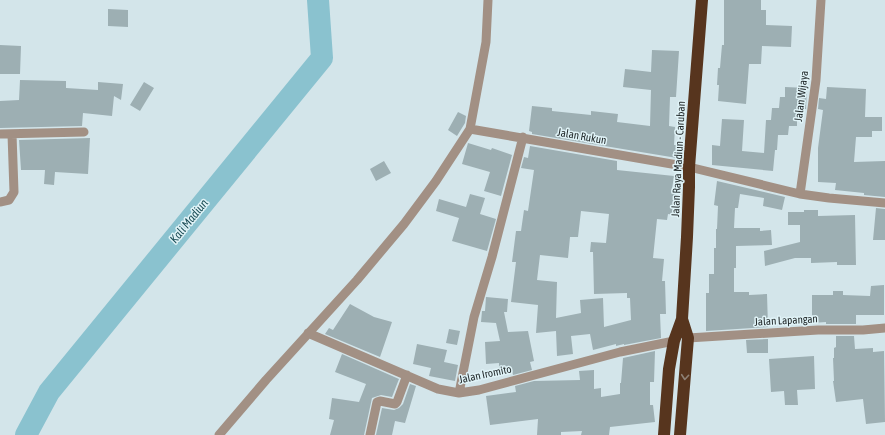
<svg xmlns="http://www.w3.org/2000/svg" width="885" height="435" viewBox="0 0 885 435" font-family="'Asap Condensed',sans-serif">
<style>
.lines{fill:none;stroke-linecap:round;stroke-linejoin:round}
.river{stroke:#8ac2cf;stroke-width:22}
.building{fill:#9dafb3;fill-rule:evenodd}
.street{stroke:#a29084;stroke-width:9}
.highway{stroke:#57351e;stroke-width:12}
.oneway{stroke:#8e8175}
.labels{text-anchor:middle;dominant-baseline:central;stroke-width:3;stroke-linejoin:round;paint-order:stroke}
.street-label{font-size:11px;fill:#1d2425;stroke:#e0f3f7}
.water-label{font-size:12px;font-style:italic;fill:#1d4f58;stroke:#e0f3f7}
</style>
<rect width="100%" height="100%" fill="#d3e5ea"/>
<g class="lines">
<path class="river" d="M26 435 49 392 322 58 318 0"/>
</g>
<path class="building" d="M724 0H761V10H766V25L792 26 791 47 762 46 761 64H749L746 104 718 101 719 85H717L718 68H720L722 45H724Z
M108 9 128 10V27L108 26Z
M0 45 21 46 20 74H0Z
M652 50 679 51 676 97H670L669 126 675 127 674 145H677V158L532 134V132L529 131 532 106 552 108V111L591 115V111L618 114 617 122 650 126 651 90 623 87 625 69 651 72Z
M20 80 66 81V88L98 90V82L123 84 121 100 114 96 112 116 83 113 82 126 0 128V101L19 100Z
M144 82 154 88 140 111 130 105Z
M785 87 807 88 806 109H797V126H789L788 135H778L777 150H775L773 171 712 165V145L720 146 722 119 744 120 742 151 764 153 766 120H771L772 108H779L780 97H785Z
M827 87 866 89 865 117H882V131H872V137H856L854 162 885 161V197L864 195V193L835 190 836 183 818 182V148L823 110 818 109 819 98 826 99Z
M458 112 466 116 465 123 457 136 448 130Z
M90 138 88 174 55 172 54 185 44 184 45 170H21L19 140Z
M468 143 491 150 492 148 512 155 501 196 484 191 490 172 462 164Z
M530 146 617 161V170L674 176 672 189H676L674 215 668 214 667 220 657 219 653 258 664 259 662 281H665L666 314H660L661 338 624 345V344L616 346V344L593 350 590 334 571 336 573 354 557 356 556 331 536 333 538 305 511 302 516 262H512L516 231H521L524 210 528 211 534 170 521 168 524 157 528 158ZM581 211 609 214 606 243 591 242 590 252H593L594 294 627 293V298H630L631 320 604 327 603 298 580 300 581 313 556 318 557 282 537 280 540 255 568 258 570 237H578Z
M384 161 391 173 376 181 370 169Z
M717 181 785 197 782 210 763 206 764 198 740 194 738 208H735L734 228H760V231L771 230 772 245 736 246V268H734V292H749V295L767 294 768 327 706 331V293H709V274H714V248H716V229H717L718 206 714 205Z
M470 194 485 198 480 214 496 219 487 251 452 241 459 218 436 211 439 199 466 207Z
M876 208 885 209V240H873Z
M804 210H818V216L855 215 856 265H837V262L811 263V258H795L765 266 764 251 800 242V225H788V212H804Z
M884 285V315H856V324H826V322L812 323V295H833V291H843V295L870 296 871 286Z
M486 297 508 299 507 312H504L508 332 528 331 534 361 530 362 532 370 513 375 512 370 499 371V363L486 364 485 342 500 341 496 323 481 322 482 311H485Z
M350 304 374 317 392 322 380 357 325 334 329 328 333 330Z
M449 329 460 331 457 345 446 343Z
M836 336H854L855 349 873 348V352L884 351 885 422 866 424 863 399 836 402 833 381H834L833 358H834V348L836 347Z
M768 339V353H747L746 340Z
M417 344 447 350 444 362 458 365 455 381 429 376 431 368 413 364Z
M655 351 654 382H650V405H653L655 422 610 427 609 435H581L582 431 561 432V435H537L538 419 490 425 486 396 516 392 515 386 534 381 580 380 579 371 594 370V389L601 388V397L620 394V383H621L623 358Z
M342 354 399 379 392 397 381 395 372 398 364 435H330L334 420 329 419 332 398 359 402 366 384 335 372Z
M814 356 815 389 797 390 798 405H785L784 391 771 392 769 359Z
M410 384 416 386 405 423 395 421 392 435H376L382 408 394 410 399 408 403 404Z"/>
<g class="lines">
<path class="street" d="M470 129 689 167 800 194 829 198 885 203
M0 134 84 132
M800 194 816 80 821 0
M0 202 9 200 14 192 12 134
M308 333 438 389 459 393 479 390 620 352 674 341
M688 338 818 330H863L885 328
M459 393 474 317 492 257 523 137
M219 435 266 380 357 280 404 224 436 181 470 129 486 42 488 0
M370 435 377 402 380 401 395 404 397 402 407 375"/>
<path class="highway" d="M664 435 669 369 674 341 682 319 687 237 689 187V167L702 0
M680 435 688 338 682 319"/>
</g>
<defs><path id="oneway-chevron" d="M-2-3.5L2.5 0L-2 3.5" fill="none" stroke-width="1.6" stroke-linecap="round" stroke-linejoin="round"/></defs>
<use class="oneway" href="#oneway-chevron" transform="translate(685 377) rotate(95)"/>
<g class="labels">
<g class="street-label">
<text transform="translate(801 96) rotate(-83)">Jalan Wijaya</text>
<text transform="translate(582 136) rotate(10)">Jalan Rukun</text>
<text transform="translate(678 159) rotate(-87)">Jalan Raya Madiun - Caruban</text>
<text transform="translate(786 320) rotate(-3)">Jalan Lapangan</text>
<text transform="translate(485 374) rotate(-12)">Jalan Iromito</text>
</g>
<g class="water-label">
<text transform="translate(189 221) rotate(-51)">Kali Madiun</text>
</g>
</g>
</svg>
